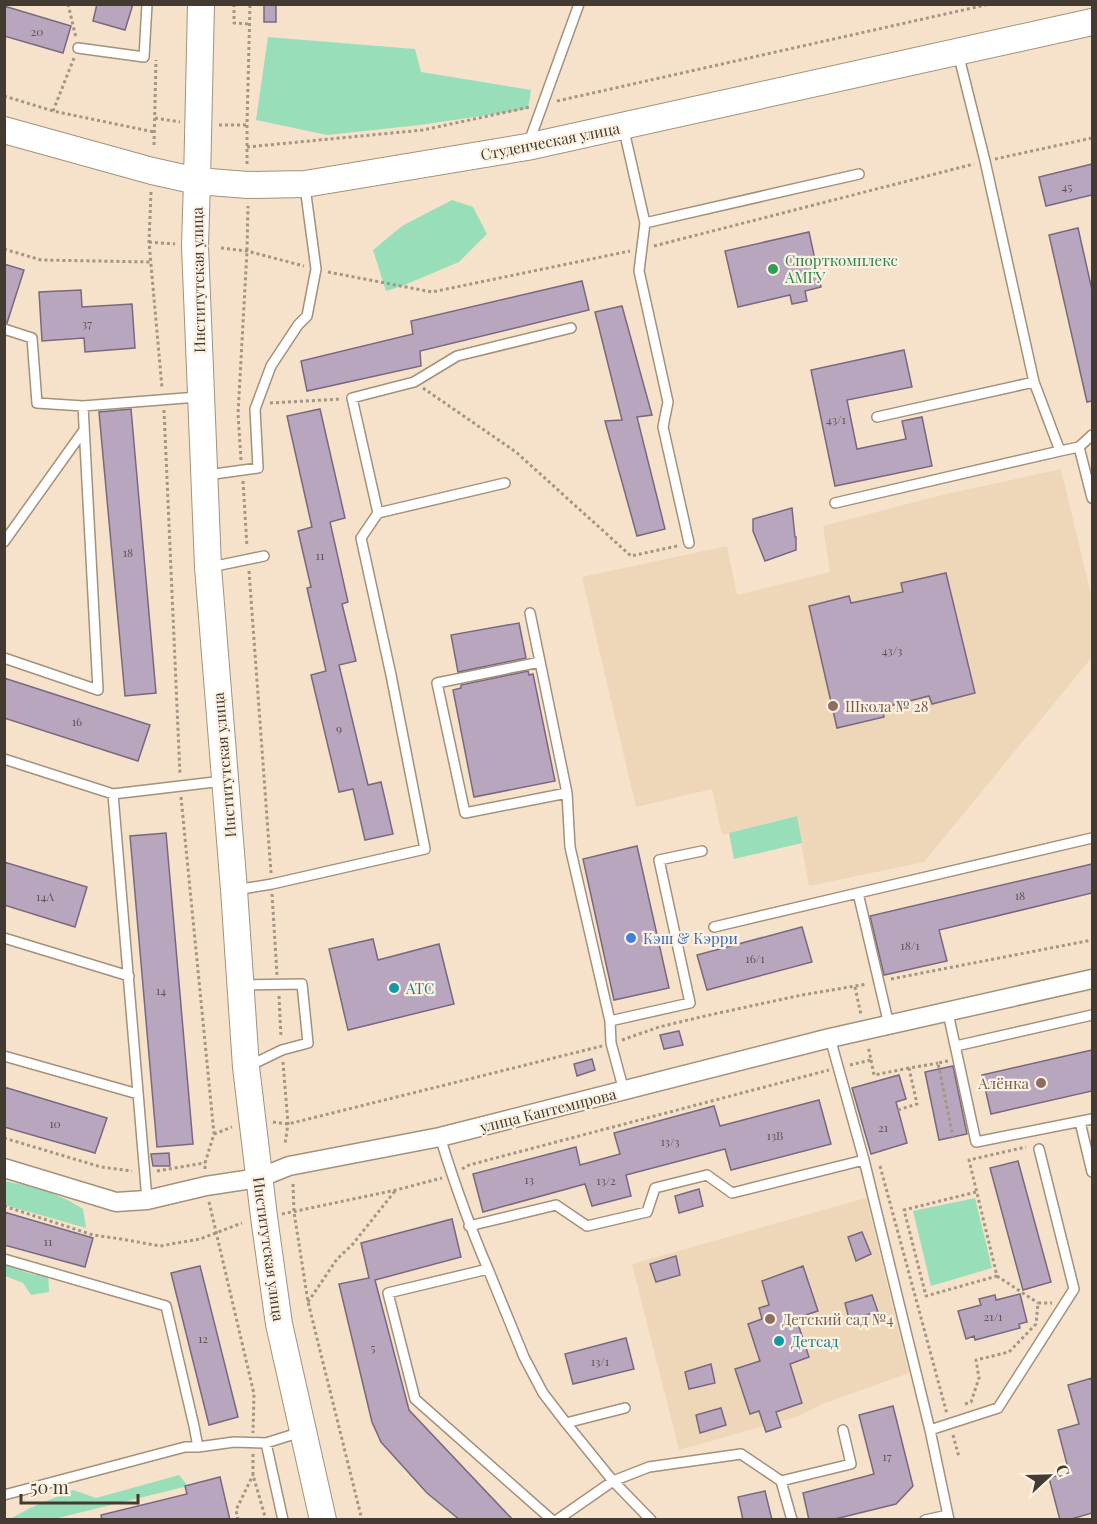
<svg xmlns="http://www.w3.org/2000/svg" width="1097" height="1524" viewBox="0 0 1097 1524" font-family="'Playfair Display',serif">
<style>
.built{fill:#eed6b8}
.green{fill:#98dfb9}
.building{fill:#b8a6be;stroke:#79687e;stroke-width:1.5}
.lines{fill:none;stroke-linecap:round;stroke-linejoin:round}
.lane-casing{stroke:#a4917b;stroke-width:12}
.street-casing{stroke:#a4917b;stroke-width:21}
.secondary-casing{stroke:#a4917b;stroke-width:28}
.path{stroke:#a49584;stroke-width:3;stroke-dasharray:3 3;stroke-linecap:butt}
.lane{stroke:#fff;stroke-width:9}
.street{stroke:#fff;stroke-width:18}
.secondary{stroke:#fff;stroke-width:26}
.leisure-dot{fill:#2e9e5b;stroke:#fdf1e2;stroke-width:2}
.education-dot{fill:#8d6e63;stroke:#fdf1e2;stroke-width:2}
.shop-dot{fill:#3f7fe0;stroke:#fdf1e2;stroke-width:2}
.culture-dot{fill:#0f9aa8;stroke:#fdf1e2;stroke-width:2}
.labels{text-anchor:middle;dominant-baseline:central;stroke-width:4.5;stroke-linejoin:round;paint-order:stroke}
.number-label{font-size:12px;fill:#605654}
.street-label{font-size:15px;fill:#433b31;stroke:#fdf1e2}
.leisure-label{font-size:15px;fill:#27864d;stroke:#fdf1e2;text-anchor:start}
.education-label{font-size:15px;fill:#785e54;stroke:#fdf1e2;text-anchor:start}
.shop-label{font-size:15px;fill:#366cbe;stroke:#fdf1e2;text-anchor:start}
.culture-label{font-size:15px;fill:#0d838f;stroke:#fdf1e2;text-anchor:start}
</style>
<rect width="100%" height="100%" fill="#f6e2ca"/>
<path class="built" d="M1061 469 1092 599V657L924 862 809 886 796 816 722 835 712 789 636 807 582 577 727 546 737 595 830 572 823 526 942 495Z
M866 1198 909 1373 825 1403 796 1417 679 1450 632 1264Z"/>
<path class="green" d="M268 37 415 49 421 72 531 90 528 109 420 125 327 135 256 120Z
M452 200 473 207 487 234 459 262 402 286 386 291 373 250 402 226Z
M797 816 802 843 734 859 729 833Z
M4 1181C34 1187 57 1192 83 1209L86 1228 5 1205Z
M975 1198 992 1268 931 1286 913 1211Z
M4 1261H17L22 1271 35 1275 48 1271 49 1292 31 1295 23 1283 5 1276Z
M179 1475 188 1486 54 1519 8 1520 32 1507 73 1490 96 1498Z"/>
<path class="building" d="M97 4H133L125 30 93 21Z
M264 4H276V22H264Z
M4 6 71 26 63 53 4 36Z
M1092 164V195L1046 206 1039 177Z
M1078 228 1092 290V401L1087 402 1049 235Z
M809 232 821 287 805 291 807 301 792 304 790 295 738 307 725 251Z
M4 264 24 270 7 323 4 322Z
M582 281 589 310 420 351 421 366 307 391 301 361 413 334 411 321Z
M81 290 82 307 132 304 135 348 85 352 84 338 42 341 39 292Z
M622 306 652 415 637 417 665 529 637 536 605 421 622 420 595 312Z
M904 350 912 387 847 400 857 449 906 439 902 421 922 417 932 466 835 486 811 370Z
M131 409 156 693 125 696 99 412Z
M320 409 345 518 330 522 348 602 342 604 356 661 339 665 368 785 381 782 393 834 365 840 353 789 339 792 311 675 326 671 307 588 311 587 298 531 312 527 287 416Z
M792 508 795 537H796V550L765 561 753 531V519Z
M946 573 975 693 932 704 929 696 882 708 884 717 837 728 809 606 849 596 851 603 903 592 901 583Z
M519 623 526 658 458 672 451 635Z
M528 671 529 675 533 674 555 781 474 797 453 690 461 688V685Z
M4 678 150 725 138 761 4 718Z
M166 833 193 1144 157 1147 130 836Z
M637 846 669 988 614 1000 583 859Z
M4 862 87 887 75 927 4 905Z
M1092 864V893L939 930 947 961 884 975 870 916Z
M802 927 812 962 707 990 697 955Z
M373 939 378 960 439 944 454 1004 348 1030 329 949Z
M679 1031 683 1045 664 1049 660 1035Z
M1092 1050V1091L991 1114 982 1075Z
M592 1059 595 1070 577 1076 574 1064Z
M953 1066 967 1134 939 1140 925 1072Z
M899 1075 906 1099 896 1102 907 1143 871 1154 852 1088Z
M4 1087 107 1118 95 1153 4 1127Z
M819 1100 831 1144 731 1170 725 1149 626 1175 631 1196 592 1206 585 1184 483 1212 473 1174 576 1147 580 1165 620 1154 614 1133 714 1106 720 1126Z
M169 1153 170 1166H153L151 1154Z
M1018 1161 1051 1282 1023 1290 990 1168Z
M699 1189 703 1206 679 1213 675 1196Z
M4 1212 93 1238 85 1267 4 1245Z
M452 1219 461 1257 375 1280 409 1410 513 1520H460L427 1493 381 1442 372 1422 339 1284 369 1278 361 1243Z
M862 1232 871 1254 856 1261 848 1237Z
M676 1256 680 1275 656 1282 650 1264Z
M200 1266 238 1417 209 1425 171 1273Z
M803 1266 818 1311 796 1318 809 1357 790 1364 802 1403 776 1412 781 1427 766 1432 759 1411 750 1414 735 1369 760 1361 748 1324 762 1319 759 1308 769 1305 762 1281Z
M1020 1294 1027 1322 1019 1324 1020 1328 975 1340 974 1336 966 1339 958 1311 981 1305 979 1299 995 1295 996 1300Z
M872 1295 878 1312 849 1319 845 1303Z
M626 1338 634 1369 573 1384 565 1354Z
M711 1364 715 1383 689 1389 685 1372Z
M1092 1378V1513L1068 1520H1060L1049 1478 1069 1472 1058 1430 1079 1424 1068 1385Z
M893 1406 913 1486 896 1504 831 1520H809L803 1493 874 1474 859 1415Z
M721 1408 726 1425 700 1433 696 1415Z
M220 1477 230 1520H102L101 1515 187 1494 185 1486Z
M765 1491 772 1520H743L738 1497Z"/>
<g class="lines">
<defs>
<path id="lane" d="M78 48 144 57 147 4
M958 53 985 161 1034 382 1060 451 1079 447 1092 435
M623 126 645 223 639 271 668 402 663 427 689 543
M529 142 579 4
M645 223 859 174
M4 329 32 338 37 403 83 406 198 397
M877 417 1034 382
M1079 447 1092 498
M207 475 258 468 255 409 271 366 298 325 307 316 316 269 305 187
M835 503 1060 451
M378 513 352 398 414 382 457 356 571 328
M4 542 84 430
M211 567 264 556
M530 613 567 793 570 847 610 1021 611 1043 624 1091
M4 658 98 690 83 406
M540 662 437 683 465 813 567 793
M4 759 113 794
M236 890 272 884 425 849 391 675 361 538 378 513 505 483
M714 927 858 893
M4 938 129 976
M241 985 302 984 308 1043 282 1050 249 1066
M948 1013 976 1142 1092 1119
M610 1021 690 1003 659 860 702 851
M889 1025 858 893 1092 838
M830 1038 864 1160 930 1430 949 1520
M956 1046 1092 1015
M4 1056 138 1094
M1080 1122 1092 1172
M440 1137C454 1182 469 1225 488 1269
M147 1200 113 794 223 781
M469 1226 556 1205 587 1226 647 1212 655 1188 707 1175 732 1193 864 1160
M4 1259 166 1306 194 1426 198 1447 234 1442 266 1443 301 1432
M625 1408 566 1423 613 1481 651 1520
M930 1430 998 1408 1074 1289 1039 1149
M266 1443 283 1520
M781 1481 851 1464 843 1430
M4 1495 185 1447H198
M552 1520 415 1399 388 1293 488 1269 524 1357 543 1393 566 1423
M557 1520 613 1481 649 1467 741 1454 781 1481 792 1520
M925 1520 948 1515"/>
<path id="street" d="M4 1168 116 1202 147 1200 206 1186 259 1178 289 1166 440 1137 830 1038 1092 979"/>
<path id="secondary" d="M201 4 197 181 195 246 208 567 234 890 246 1067 264 1217 279 1324 323 1520
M4 130 152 171 197 181 248 185 305 184 527 147 1092 22"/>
</defs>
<use href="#lane" class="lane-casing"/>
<use href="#street" class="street-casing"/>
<use href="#secondary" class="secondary-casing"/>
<path class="path" d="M68 4 76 38
M234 4V23L250 24
M74 58 53 111 154 132
M4 96 53 111
M557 101 990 4
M155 118 180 122
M219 125H247
M154 145 156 60
M247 147 423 130 530 107
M995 159 1092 138
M247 164V125L250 4
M151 192 149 242 162 388
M149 242 175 244
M654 246 974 164
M221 248 247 251 304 266
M4 249 41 260 151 262
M328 272 432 292 630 251
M423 388 516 452 631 556 677 546
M270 403 342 399
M164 410 180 775
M241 460 238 414 247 251 248 206
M243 481 247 547
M249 571 271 873
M181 797 214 1134 205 1163V1171
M272 894 277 975
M891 979 1092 940
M855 987 861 1015
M279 996 281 1038
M622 1040 659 1027 705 1016 797 996 867 984
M871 1060 874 1075 909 1068
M948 1061 938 1063 953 1137
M283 1062 288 1124 285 1144
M850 1065 871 1060 868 1046
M898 1110 917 1104 909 1068 938 1063
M273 1122 288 1124 602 1046
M214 1134 232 1127
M4 1138 101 1167 132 1171
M880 1166 947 1414
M462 1169 469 1165 829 1070
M157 1171 205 1163
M293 1184 294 1212 308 1302 362 1520
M976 1192 904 1210 926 1296 997 1276 969 1160 1026 1147
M209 1202 254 1394 253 1433
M4 1206 93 1235 121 1239 160 1246 200 1239 242 1223
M282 1214 396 1190 442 1178
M997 1276 1038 1303
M308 1302 337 1259 352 1245 395 1191
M965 1404 971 1402 979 1378 976 1360 1009 1352 1036 1324 1038 1303H1052
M953 1435 959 1457
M253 1454V1475L266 1520
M238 1520 236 1510 253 1475"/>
<use href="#lane" class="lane"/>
<use href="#street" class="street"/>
<use href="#secondary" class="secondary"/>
</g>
<circle class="leisure-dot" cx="773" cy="269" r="6"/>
<g class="education-dot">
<circle cx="833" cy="706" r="6"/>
<circle cx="1041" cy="1083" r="6"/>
<circle cx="770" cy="1319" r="6"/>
</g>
<circle class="shop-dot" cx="631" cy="938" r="6"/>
<g class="culture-dot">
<circle cx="394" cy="988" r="6"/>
<circle cx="779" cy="1341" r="6"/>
</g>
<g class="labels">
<g class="number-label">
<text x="37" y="31">20</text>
<text x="1067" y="186">45</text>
<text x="87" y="323">37</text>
<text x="836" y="419">43/1</text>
<text x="128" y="552">18</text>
<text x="320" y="555">11</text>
<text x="892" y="650">43/3</text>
<text x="77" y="721">16</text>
<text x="339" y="728">9</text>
<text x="1020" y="895">18</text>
<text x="45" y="896">14А</text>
<text x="910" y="945">18/1</text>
<text x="755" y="958">16/1</text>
<text x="161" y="990">14</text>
<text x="55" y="1123">10</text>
<text x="883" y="1127">21</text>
<text x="775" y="1135">13В</text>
<text x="670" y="1141">13/3</text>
<text x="529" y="1179">13</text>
<text x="606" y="1180">13/2</text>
<text x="48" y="1241">11</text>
<text x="993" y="1316">21/1</text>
<text x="203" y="1338">12</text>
<text x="373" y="1347">5</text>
<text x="600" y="1361">13/1</text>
<text x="887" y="1456">17</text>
</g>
<g class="street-label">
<text transform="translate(550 141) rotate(-11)">Студенческая улица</text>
<text transform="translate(198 280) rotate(-91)">Институтская улица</text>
<text transform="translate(224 765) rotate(-95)">Институтская улица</text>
<text transform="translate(548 1110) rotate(-14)">улица Кантемирова</text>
<text transform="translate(269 1249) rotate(82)">Институтская улица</text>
</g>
<g class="leisure-label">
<text x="785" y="260">Спорткомплекс<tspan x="785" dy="17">АМГУ</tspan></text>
</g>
<g class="education-label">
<text x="845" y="706">Школа № 28</text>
<text x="1029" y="1083" text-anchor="end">Алёнка</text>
<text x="782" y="1319">Детский сад №4</text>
</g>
<g class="shop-label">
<text x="643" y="938">Кэш &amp; Кэрри</text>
</g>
<g class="culture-label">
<text x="406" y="988">АТС</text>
<text x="791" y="1341">Детсад</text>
</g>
</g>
<rect width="1097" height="1524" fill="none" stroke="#433b31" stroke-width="12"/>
<g transform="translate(1049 1476) rotate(68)" stroke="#fdf1e2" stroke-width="4.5" paint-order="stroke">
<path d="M0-4.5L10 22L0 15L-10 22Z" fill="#433b31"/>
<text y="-9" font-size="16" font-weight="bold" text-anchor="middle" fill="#433b31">С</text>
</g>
<path d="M21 1494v9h117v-9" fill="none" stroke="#433b31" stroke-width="3"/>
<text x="30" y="1494" font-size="18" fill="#433b31" stroke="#fdf1e2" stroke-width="4.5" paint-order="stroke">50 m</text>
</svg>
